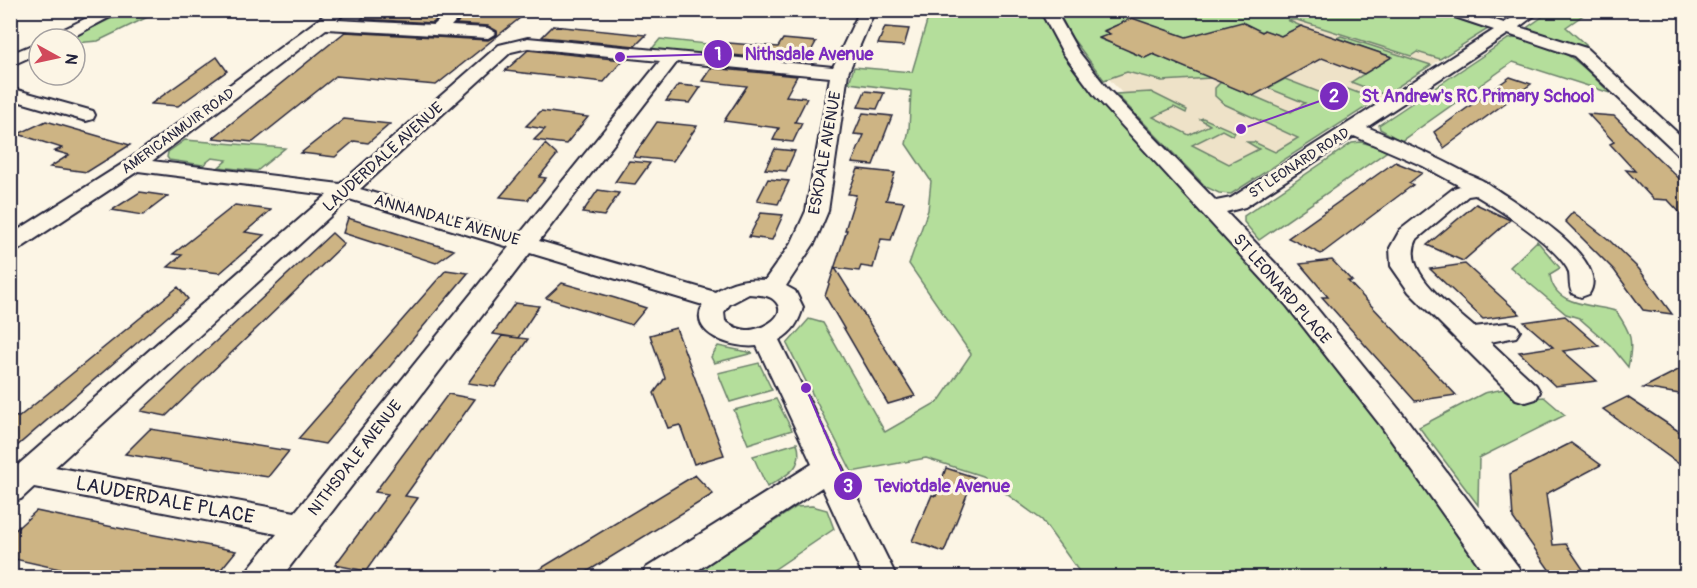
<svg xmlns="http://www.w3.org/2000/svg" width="1697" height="588" viewBox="0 0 1697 588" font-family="Pangolin,sans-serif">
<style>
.built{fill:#eee2c8}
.green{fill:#b4de9b;stroke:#6b806b;stroke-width:1.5}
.building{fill:#cdb484;stroke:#22223b;stroke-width:1.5}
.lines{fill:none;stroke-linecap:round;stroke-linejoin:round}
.minor-casing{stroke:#22223b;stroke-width:4}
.minor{fill:#fcf5e5;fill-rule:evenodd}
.labels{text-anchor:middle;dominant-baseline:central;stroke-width:6;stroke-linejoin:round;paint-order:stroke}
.far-street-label{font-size:14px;fill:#22223b;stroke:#fcf5e5}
.street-label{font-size:16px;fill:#22223b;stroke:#fcf5e5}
.near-street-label{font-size:20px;fill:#22223b;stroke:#fcf5e5}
.leader{fill:none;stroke:#7b2cbf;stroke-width:2}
.callout-dot{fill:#7b2cbf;stroke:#fcf5e5;stroke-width:2}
.mark-label{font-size:18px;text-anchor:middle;font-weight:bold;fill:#fff}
.callout-label{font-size:18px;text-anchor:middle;font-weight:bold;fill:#7b2cbf;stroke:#fcf5e5;stroke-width:6;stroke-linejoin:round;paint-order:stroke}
</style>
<rect width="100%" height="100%" fill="#fcf5e5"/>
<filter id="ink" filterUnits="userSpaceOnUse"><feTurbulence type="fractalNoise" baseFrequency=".0167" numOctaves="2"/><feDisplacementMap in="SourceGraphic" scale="12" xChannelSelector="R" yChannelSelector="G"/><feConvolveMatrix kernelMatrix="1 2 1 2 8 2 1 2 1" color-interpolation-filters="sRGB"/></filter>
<g filter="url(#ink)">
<path class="built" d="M1082 10H1433L1488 29 1231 194 1219 193 1206 187 1116 94 1122 93 1109 79 1104 80 1091 63 1059 14Z"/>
<path class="green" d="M1082 10H1433L1488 29 1440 59 1417 52 1411 56 1297 20H1287L1301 26 1281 36 1264 30 1239 43 1225 56 1183 36 1132 19 1105 30 1110 34 1100 39 1113 44 1122 41 1130 52 1145 58 1153 54 1211 78 1162 81 1127 72 1104 80 1073 39 1059 14Z
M127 11H160L98 41 75 43V39H68Z
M930 11H1041L1343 370 1490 577H1083L1042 520 982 476 926 458 852 472 787 344 809 319 823 323 885 432 939 401 971 354 909 264 928 210 931 181 906 144 909 129 911 91 849 83 854 67 912 72Z
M1551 11H1589L1566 27 1587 46 1578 47 1530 30 1528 27Z
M1341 36 1431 65 1385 95 1351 82 1391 57 1337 38Z
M1515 38C1563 44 1578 61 1610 93L1513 62 1401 141 1380 129 1379 125 1508 39Z
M660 39 707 44 698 55 651 50Z
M1285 79 1329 96 1345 88 1377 100 1231 194 1219 193 1206 187 1116 94 1151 92 1187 110 1186 113 1174 107 1153 117 1189 135 1210 125 1200 119 1203 118 1235 132 1233 136 1222 130 1192 145 1229 164 1259 149 1247 142H1254L1275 152 1298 138 1224 104 1215 96V88L1221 82 1291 112 1305 103 1268 88Z
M185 140 285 148 257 171 219 167 227 160 212 158 203 165 169 160 167 157 168 152Z
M1361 142 1389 150 1259 240 1244 222V216L1352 143Z
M1537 241 1560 268 1550 274C1553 307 1592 304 1616 311 1631 333 1634 340 1628 367L1610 345 1579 318 1566 314 1510 267Z
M718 346 753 353 714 363 711 357Z
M759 363 772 390 730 402 718 373Z
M1504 389 1515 400 1544 397 1565 415 1479 458 1478 505 1419 427 1484 393Z
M776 399 792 430 748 444 734 410Z
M797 443C805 469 786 475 767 487L753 456Z
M812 506 827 510 834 529 763 577H689L796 507Z"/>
<path class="building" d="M372 10H405L444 12 433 23 361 19Z
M476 10H530L436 85 336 76 253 142 213 138 345 32 488 40 497 35V31L488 26 456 24 466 13 475 14Z
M1132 18 1186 37 1242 22 1262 32 1264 30 1281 36 1301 26 1392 57 1364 74 1322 58 1253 96 1153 54 1145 58 1099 38 1110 34 1104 31Z
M553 26 646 35 635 46 542 37Z
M885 27 909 29 904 46 878 44Z
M783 39 816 42 805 62 721 54 729 43 778 47Z
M527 51 528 50 623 60 604 82 505 71Z
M217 57 227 71 178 106 151 104Z
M711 68 797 76 786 96 807 98 795 122 802 123 793 142 773 140 779 128 724 121 747 86 702 81Z
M1510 77 1531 84 1444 148 1434 132Z
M678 85 701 87 690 103 666 101Z
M865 91 884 93 877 109 858 107Z
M541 111 588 117 566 144 534 140 545 129 526 126Z
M863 113 892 116 873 165 852 163 864 135 854 134Z
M1588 114 1614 116 1686 185V219L1668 200 1653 199 1626 170 1635 171 1610 144 1614 142Z
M344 119 390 124 368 143 354 141 335 157 301 153Z
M46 121 130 145 87 172 50 167 69 155 55 151 62 148 18 134Z
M657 122 697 126 673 161 633 157Z
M545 144 557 155 539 177 546 178 528 200 500 197Z
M775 149 795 151 786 171 765 169Z
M629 161 650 163 635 184 615 182Z
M1395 162 1422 173 1409 183 1413 185 1321 254 1288 238Z
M858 169 895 173 886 200 904 202 891 240 881 239 873 268 861 266 859 271 835 268 915 396 888 404 825 296 847 230H845L856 195 848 194Z
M768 179 789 181 778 204 757 201Z
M598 190 619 193 604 216 582 213Z
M140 192 168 196 143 215 112 210Z
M1476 204 1510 220 1463 261 1427 245Z
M235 205 271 210 245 232 264 235 220 273 168 267 182 255 173 254Z
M1573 212 1608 239 1639 269 1672 314 1643 310 1614 270 1565 221Z
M761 213 783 215 772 240 749 237Z
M348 218 419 240 454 250 436 263 343 233Z
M332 233 344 244 166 416 141 411Z
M1332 260 1352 281H1348L1456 395 1415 401 1322 297H1328L1300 264Z
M1465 264 1520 314 1483 319 1430 269Z
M446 270 468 273 325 444 298 439Z
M562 283 615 298 646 308 632 325 546 298Z
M178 287 188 299 10 452V416L19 417Z
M515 303 539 306 518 338 493 334Z
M1565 316 1599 346 1563 351 1597 381 1555 386 1519 352 1553 347 1524 322Z
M676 328 724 455 694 464 680 425 668 428 654 393 665 378 650 335Z
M502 336 528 339 495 387 468 383Z
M1686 366V395L1643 388Z
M448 394 475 399 405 496 418 498 366 571 335 565 388 494 375 492Z
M1627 397 1686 436V469L1603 409Z
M150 429 240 443 289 451 268 477 125 454Z
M1571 443 1601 465 1546 494 1553 545 1566 544 1589 578H1555L1513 518 1510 474Z
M946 468 974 477 944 552 912 541 932 495 936 496Z
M695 475 713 494 577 578H525Z
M36 511 108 526 236 551 214 578H100L10 558V535Z"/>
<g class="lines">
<defs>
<path id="minor" d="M103 10H123L69 39H48L50 36Z
M331 10H348L337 20 434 25 450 10H466L451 26 488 28 496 33 488 38 326 29 152 161 340 184 499 45 528 38 833 67 860 10H875L848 73 828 211 815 242 786 286 795 291 803 307C799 322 793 332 779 340L897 578H864L822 487 686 578H642L646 568 812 464 757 346C735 349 687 335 703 305L530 253 281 578H245L249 568 277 534 34 487 21 499 10 502V472L327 195 138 171 18 250 10 252V235L127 161ZM528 48 660 61 519 235 360 189 511 52ZM677 62 830 77 806 211 792 242 765 280C746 278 731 281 715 292L539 241ZM349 199 509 247 295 512 55 467ZM749 294C758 295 770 294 776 302 789 317 759 331 747 330 739 330 732 326 725 321L724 312 730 304Z
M1040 10H1055L1078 51 1107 88 1216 201 1231 198 1494 30 1443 13 1441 10H1465L1504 23 1524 10H1542L1519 27 1586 48 1686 141V157L1679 155 1574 56 1508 34 1367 127C1401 141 1435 156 1468 174 1474 177 1483 180 1488 184 1512 201 1613 258 1589 294L1581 297 1573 294C1567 286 1572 276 1567 268 1552 243 1500 210 1475 195L1468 196 1417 239C1400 272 1452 307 1474 327L1507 323 1516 325 1520 331 1516 337 1490 342 1536 385 1540 392 1536 399 1526 402 1516 399 1409 292 1391 266 1390 248 1400 230 1454 188 1460 186 1423 166 1354 136 1245 207 1226 212 1305 294 1401 412 1519 568 1523 578H1488L1381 426 1287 306 1095 96 1063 53Z
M39 42V53L10 66V54Z
M10 88 93 111 95 115 93 119 86 121 10 99Z"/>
</defs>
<use href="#minor" class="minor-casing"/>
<use href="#minor" class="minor"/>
</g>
</g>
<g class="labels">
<g class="far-street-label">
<text transform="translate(178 131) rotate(-36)">AMERICANMUIR ROAD</text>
<text transform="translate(1299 163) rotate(-33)">ST LEONARD ROAD</text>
</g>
<g class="street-label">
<text transform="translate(825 153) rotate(-80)">ESKDALE AVENUE</text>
<text transform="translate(383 157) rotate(-42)">LAUDERDALE AVENUE</text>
<text transform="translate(447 220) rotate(16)">ANNANDALE AVENUE</text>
<text transform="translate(1282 289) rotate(49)">ST LEONARD PLACE</text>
<text transform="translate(355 458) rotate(-52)">NITHSDALE AVENUE</text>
</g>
<g class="near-street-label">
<text transform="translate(165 500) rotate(11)">LAUDERDALE PLACE</text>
</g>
</g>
<path class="leader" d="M620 57L718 54M1241 129L1334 96M806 388L848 486"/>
<g class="callout-dot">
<circle cx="620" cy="57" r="6"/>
<circle cx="1241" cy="129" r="6"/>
<circle cx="806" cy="388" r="6"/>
<circle cx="718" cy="54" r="15"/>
<circle cx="1334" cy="96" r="15"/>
<circle cx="848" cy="486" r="15"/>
</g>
<g class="mark-label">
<text x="718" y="60">1</text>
<text x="1334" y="102">2</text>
<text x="848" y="492">3</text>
</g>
<g class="callout-label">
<text x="809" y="60">Nithsdale Avenue</text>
<text x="1478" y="102">St Andrew's RC Primary School</text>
<text x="942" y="492">Teviotdale Avenue</text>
</g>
<rect width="1697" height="588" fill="none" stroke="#fcf5e5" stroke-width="36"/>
<rect x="18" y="18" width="1661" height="552" fill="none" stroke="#22223b" stroke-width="2" filter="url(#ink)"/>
<g transform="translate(57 57) rotate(98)"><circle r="28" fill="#fcf5e5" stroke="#a5a1a1" stroke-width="1.5"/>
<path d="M0-4.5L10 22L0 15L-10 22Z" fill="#d1495b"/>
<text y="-9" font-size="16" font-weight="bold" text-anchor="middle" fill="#22223b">N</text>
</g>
</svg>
